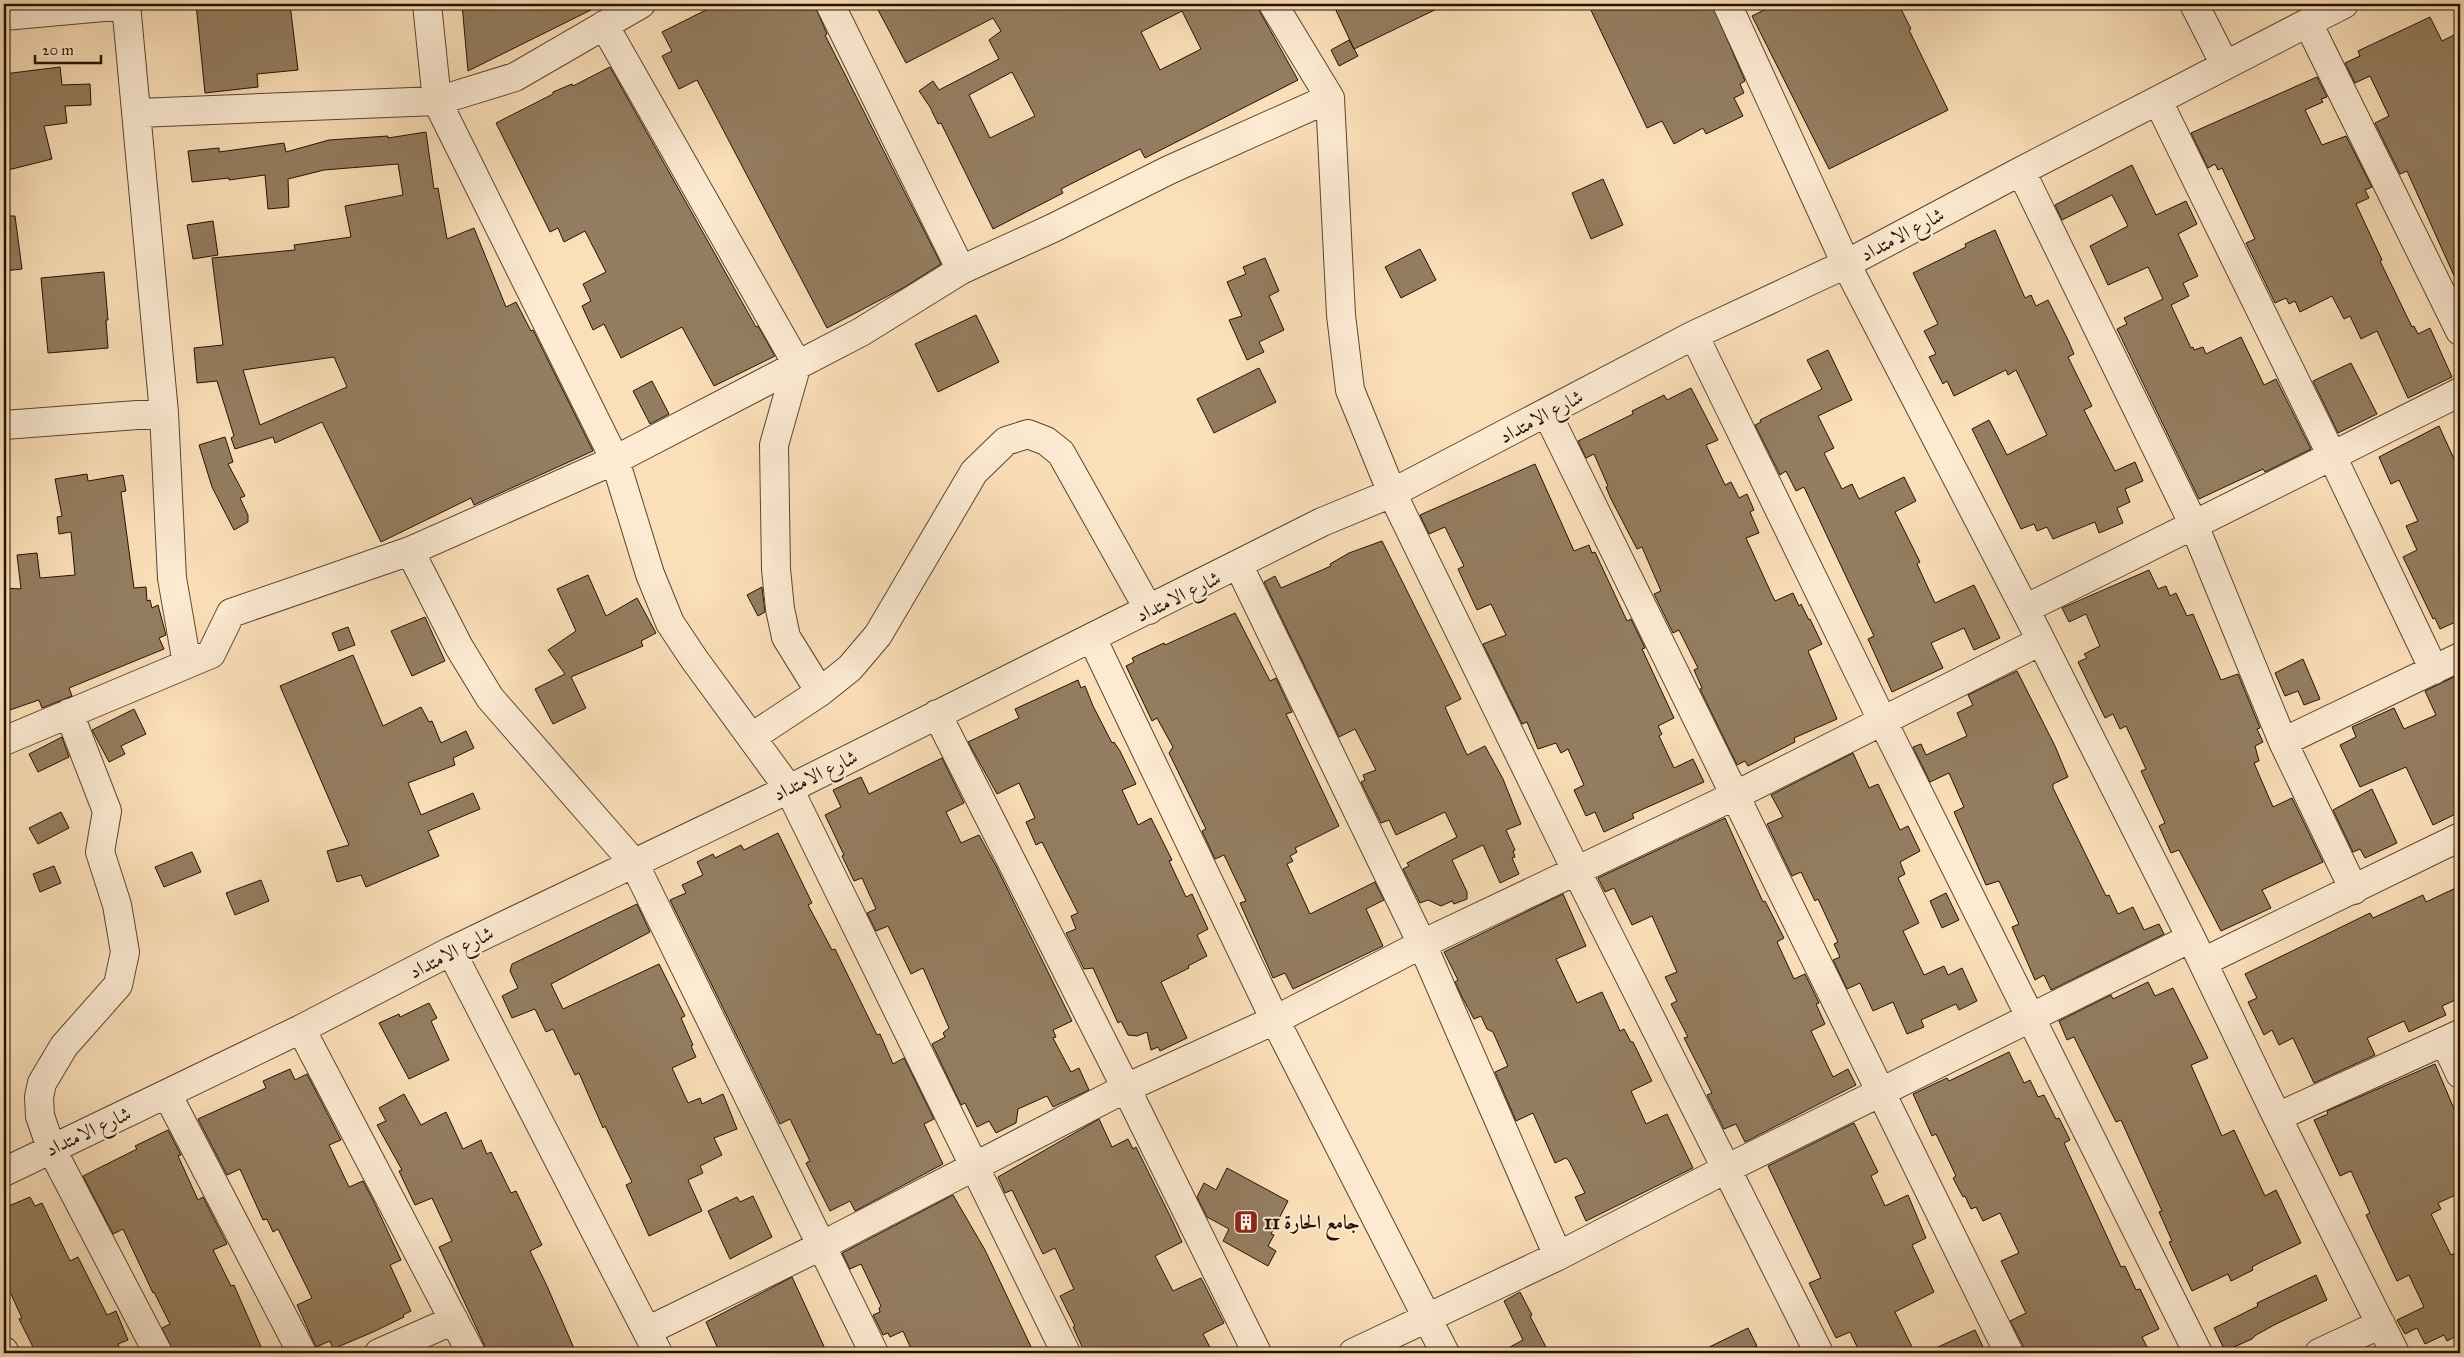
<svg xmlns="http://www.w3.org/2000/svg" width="2464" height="1357" viewBox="0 0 2464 1357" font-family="'IM FELL Great Primer',Amiri,serif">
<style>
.building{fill:#947d60;stroke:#241300;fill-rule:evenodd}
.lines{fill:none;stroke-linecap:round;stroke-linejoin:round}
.minor-casing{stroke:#5a462e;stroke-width:30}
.minor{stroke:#fcead2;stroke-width:28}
.labels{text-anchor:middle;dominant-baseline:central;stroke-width:4;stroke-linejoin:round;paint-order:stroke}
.street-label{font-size:20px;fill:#241300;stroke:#fcead2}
.poi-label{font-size:20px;font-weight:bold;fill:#241300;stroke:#fcead2;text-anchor:start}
</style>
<rect width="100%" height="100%" fill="#fbdfb9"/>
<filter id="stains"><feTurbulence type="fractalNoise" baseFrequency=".004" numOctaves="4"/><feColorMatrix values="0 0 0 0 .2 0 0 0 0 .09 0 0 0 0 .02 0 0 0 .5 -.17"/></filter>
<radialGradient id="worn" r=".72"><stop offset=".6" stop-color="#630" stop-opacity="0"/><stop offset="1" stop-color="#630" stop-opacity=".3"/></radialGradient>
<path class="building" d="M196 4H290L298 70 257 74 258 87 205 93Z
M462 4H603L468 71Z
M718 4H814L827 34 825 35 941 264 903 288 827 328 697 80 679 89 662 56 672 51 662 32Z
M875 4H1257L1260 12 1298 80 1145 158 1140 149 1061 189 1063 193 993 229 941 123 938 124 930 107 919 91 933 81 939 90 999 59 989 40 1001 31 993 18 906 63ZM1182 11 1201 49 1160 70 1141 32ZM1012 72 1035 116 990 138 969 95Z
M1333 4H1447L1354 49Z
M1588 4H1712L1745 81 1740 84 1744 93 1734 98 1743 116 1706 134 1703 128 1674 144 1662 121 1647 128Z
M1776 4H1876L1901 9 1911 29 1909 30 1948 110 1829 169 1752 16Z
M2430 17 2442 41 2460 32V289L2407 171 2400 174 2375 123 2389 116 2370 76 2355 83 2345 63 2360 56 2358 51Z
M1349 40 1358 56 1339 66 1331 50Z
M60 67 62 85 90 84 91 105 65 106 67 123 44 126 52 159 4 171V74Z
M610 67 756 327 758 326 775 356 714 386 682 327 621 358 604 324 593 330 582 306 591 301 583 284 606 272 585 231 564 242 558 228 550 232 496 123 553 94V92L572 84 573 86Z
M2317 77 2327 97 2321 99 2323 102 2305 110 2322 145 2346 136 2372 187 2365 190 2369 198 2356 204 2382 260 2380 261 2412 327 2414 326 2418 334 2430 328 2452 377 2408 398 2377 331 2361 339 2350 316 2344 319 2332 296 2300 312 2295 301 2289 304 2286 298 2275 303 2246 243 2255 239 2222 168 2218 170 2215 164 2208 168 2191 133Z
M426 132 434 189 438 188 447 239 474 228 506 307 516 302 531 331 533 330 593 451 474 505 471 498 381 542 322 422 275 443 273 437 235 449 231 438 234 436 217 381 197 383 194 348 223 345 212 258 295 250 294 245 351 237 345 206 403 195 398 164 324 170 288 179 289 207 268 209 265 175 229 180V178L192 182 188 151 219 148V152L284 143 286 152 329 140 388 136V138ZM334 357 347 387 260 425 243 370Z
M2132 165 2156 215 2186 201 2197 224 2178 234 2198 276 2183 283 2189 296 2171 305 2191 348 2193 347 2194 350 2203 347 2206 354 2241 337 2264 385 2276 379 2311 449 2265 472 2263 469 2199 499 2117 329 2127 324 2124 318 2163 299 2148 267 2108 285 2090 246 2128 226 2112 195 2062 220 2055 205Z
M1603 179 1623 225 1591 239 1572 193Z
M4 216H15L22 269 4 271Z
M213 221 218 255 193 259 187 225Z
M1995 230 2025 298 2031 295 2036 306 2048 300 2068 340 2074 354 2068 357 2092 406 2084 410 2115 471 2135 462 2143 481 2125 489 2130 502 2117 508 2123 523 2099 533 2095 522 2053 539 2047 527 2037 531 2034 524 2021 529 1972 429 1989 420 2007 455 2047 435 2016 370 2008 375 2006 370 1954 396 1947 381 1943 384 1929 357 1936 354 1924 331 1938 324 1913 273 1966 247 1965 244Z
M1420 249 1436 280 1401 298 1385 267Z
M1265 258 1279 291 1269 296 1284 330 1259 342 1264 352 1247 360 1229 320 1242 316 1227 282 1246 274 1243 267Z
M104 272 108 320H106L108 348 48 353 41 278Z
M976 315 999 362 938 392 915 344Z
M1828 350 1852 400 1818 416 1834 448 1824 453 1842 489 1852 484 1859 499 1904 477 1916 501 1895 512 1920 562 1917 564 1935 603 1974 585 2000 638 1974 650 1964 628 1931 643 1943 668 1892 692 1868 639 1874 636 1804 487 1796 491 1786 471 1780 475 1755 425 1761 422 1760 420 1822 389 1807 360Z
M2351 363 2377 414 2338 433 2313 381Z
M1259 368 1276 402 1214 433 1197 399Z
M652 381 669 414 650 424 633 391Z
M1691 388 1718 440 1706 445 1725 485 1731 482 1739 498 1747 494 1754 510 1750 512 1759 533 1746 538 1772 595 1775 601 1793 593 1799 606 1801 604 1809 620 1810 619 1822 644 1808 651 1837 719 1794 738 1795 742 1748 766 1745 761 1737 765 1700 689 1702 688 1694 670 1698 668 1679 630 1673 633 1654 594 1661 591 1642 547 1637 549 1611 499 1606 487 1608 486 1594 454 1586 458 1578 441 1633 414 1632 411 1664 395 1667 400Z
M2439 426 2460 472V620L2440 629 2435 618 2433 619 2403 557 2417 550 2406 526 2418 521 2399 480 2391 484 2379 457Z
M225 437 233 462 228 464 245 496 240 498 248 515V522L234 530 212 487 199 445Z
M1535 464 1574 551 1589 545 1592 553 1595 552 1627 621 1631 619 1645 648 1642 649 1674 718 1658 726 1662 734 1659 736 1674 768 1693 759 1704 782 1632 814 1634 818 1604 832 1595 812 1586 816 1574 790 1584 785 1568 749 1561 753 1556 743 1538 749 1527 722 1522 724 1483 644 1506 635 1491 604 1477 610 1458 569 1464 566 1445 527 1429 534 1420 515Z
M87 474 88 481 123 475 126 491 121 492 134 588 146 587 147 601 150 600 152 608 158 605 166 635 159 638 164 649 69 688 72 696 42 708 39 700 4 712V588L21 589 17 555 37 553 40 578 75 575 71 532 59 534 57 517 62 516 55 479Z
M1382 541 1461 699 1445 707 1467 755 1485 746 1503 779 1521 824 1506 830 1515 850 1513 851 1515 857 1512 858 1519 874 1500 883 1483 845 1452 860 1467 892V899L1454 904 1452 901 1441 906 1428 900 1420 903 1403 869 1409 866 1407 863 1457 837 1445 812 1396 835 1389 820 1381 823 1361 782 1365 780 1363 775 1376 770 1355 729 1339 737 1264 582 1275 576 1281 588 1331 566 1330 564 1349 553Z
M2149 570 2158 589 2166 586 2170 596 2176 593 2187 616 2193 614 2221 680 2238 674 2260 728 2257 729 2263 742 2255 746 2259 761 2254 763 2273 807 2292 798 2323 862 2262 890 2271 908 2221 931 2179 850 2171 853 2159 826 2165 823 2141 771 2146 769 2126 726 2120 729 2113 714 2105 718 2078 662 2087 658 2084 654 2100 646 2086 614 2069 622 2062 608Z
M588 575 606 616 637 598 656 633 641 641 643 646 571 677 586 708 553 724 535 689 565 674 548 650 576 631 557 589Z
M762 587 765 612 758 616 747 595Z
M1235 613 1270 681 1276 678 1292 712 1286 714 1339 826 1295 848 1297 852 1290 856 1293 861 1287 864 1310 914 1375 882 1384 900 1366 909 1383 946 1293 989 1285 973 1273 978 1240 903 1246 901 1224 855 1215 859 1202 831 1206 829 1169 753 1173 747 1157 718 1152 721 1126 666 1134 662 1132 658 1164 643 1165 645Z
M425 617 445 661 412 676 391 631Z
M348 627 355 645 339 651 332 633Z
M353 655 383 726 421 707 429 722 432 721 441 743 466 731 474 748 453 758 455 765 408 783 421 815 473 793 480 809 428 831 439 856 366 887 361 875 337 882 327 851 349 845 280 686Z
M2303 659 2320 699 2304 705 2298 691 2285 696 2275 673Z
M2017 671 2055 746 2068 777 2053 784V788L2106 896 2109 895 2118 914 2133 907 2144 930 2159 924 2164 934 2051 990 2044 975 2035 980 2012 927 2019 924 1999 881 1986 885 1954 812 1964 807 1949 773 1930 782 1913 747 1921 744 1926 755 1967 736 1957 713 1973 705 1968 695Z
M2460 674V812L2433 825 2406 767 2360 787 2340 745 2356 737 2352 727 2394 708 2404 729 2436 715 2425 691Z
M1078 680 1081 688 1085 686 1093 706 1112 743 1114 742 1120 751 1136 784 1122 790 1138 825 1151 818 1172 860 1169 861 1186 897 1192 894 1208 929 1197 935 1207 956 1188 966 1189 968 1161 982 1187 1038 1160 1051 1158 1047 1151 1050 1147 1032 1137 1036 1128 1035 1121 1021 1118 1023 1093 968 1084 969 1066 933 1076 929 1071 916 1078 913 1042 842 1036 845 1026 822 1035 818 1019 783 997 794 968 742 1019 718 1015 709Z
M134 709 146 734 121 746 125 754 109 762 92 730Z
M62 737 69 757 38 772 29 754Z
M1853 753 1869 788 1878 784 1900 830 1908 826 1920 851 1900 862 1905 874 1898 878 1919 923 1903 931 1924 975 1944 966 1948 975 1962 968 1977 1001 1959 1010 1956 1004 1921 1020 1924 1027 1907 1034 1893 1002 1873 1011 1860 983 1847 989 1833 960 1840 957 1834 944 1838 942 1818 899 1815 901 1801 872 1792 876 1767 824 1783 817 1771 795Z
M942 758 964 803 946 812 961 843 979 835 996 866 1072 1021 1053 1030 1056 1037 1053 1038 1071 1072 1079 1068 1089 1090 1053 1107 1047 1096 1018 1109 1016 1123 996 1133 989 1121 977 1127 965 1103 961 1105 932 1044 945 1037 943 1033 949 1028 923 968 911 974 888 926 876 931 867 913 876 909 862 878 854 881 842 856 844 855 825 815 841 807 833 790 861 777 869 794Z
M2372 789 2397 843 2365 858 2360 849 2353 852 2333 810Z
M61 812 69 828 38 844 29 828Z
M1725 818 1763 902 1765 901 1784 938 1777 942 1794 979 1805 974 1819 1003 1816 1004 1825 1024 1811 1031 1833 1077 1848 1069 1856 1085 1745 1142 1736 1124 1724 1129 1707 1095 1712 1093 1684 1038 1688 1037 1671 1004 1677 1001 1665 977 1677 972 1652 916 1632 925 1614 888 1605 892 1598 878Z
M778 833 812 903 808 905 832 950 835 949 877 1035 880 1034 893 1064 904 1058 934 1119 924 1124 943 1164 855 1211 850 1201 830 1211 806 1163 810 1161 790 1119 780 1124 670 900 686 893 682 885 703 875 697 862 713 854 715 858 741 845 744 850Z
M192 852 201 872 164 887 155 867Z
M54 866 61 883 40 892 33 874Z
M261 880 269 901 235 915 226 893Z
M2460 886V998L2442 1006 2446 1015 2409 1032 2404 1021 2367 1038 2375 1055 2314 1083 2293 1038 2279 1045 2272 1030 2264 1035 2248 1002 2257 998 2245 974 2370 913 2373 918 2423 895 2426 902Z
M1946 893 1959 920 1942 928 1930 901Z
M1563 894 1586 946 1556 959 1577 1003 1602 992 1620 1031 1624 1029 1631 1042H1633L1652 1081 1631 1091 1646 1124 1667 1114 1693 1168 1586 1221 1575 1197 1585 1193 1569 1161 1566 1158 1555 1163 1533 1113 1516 1121 1495 1072 1508 1066 1493 1032 1487 1029 1481 1016 1474 1019 1462 997 1455 982 1458 980 1444 952Z
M637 904 650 932 551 984 563 1009 659 964 685 1016 681 1018 693 1045 691 1046 696 1057 672 1068 688 1103 700 1098 702 1104 723 1094 737 1129 714 1138 722 1155 700 1166 703 1173 688 1180 702 1211 649 1236 626 1185 632 1182 605 1126 603 1128 579 1073 575 1075 553 1029 546 1032 535 1009 512 1018 502 996 518 988 510 971 512 964Z
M2148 982 2155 996 2173 988 2208 1058 2191 1065 2222 1136 2234 1130 2265 1196 2276 1190 2301 1243 2259 1263 2252 1267 2253 1270 2231 1281 2228 1274 2192 1291 2169 1242 2172 1241 2159 1212 2162 1211 2121 1120 2116 1122 2074 1037 2067 1040 2059 1021 2111 995 2113 999Z
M429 1003 437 1018 431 1021 449 1060 409 1079 379 1023 399 1014 400 1017Z
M2009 1052 2024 1083 2030 1080 2038 1097 2044 1095 2056 1119 2059 1118 2070 1140 2064 1143 2121 1267 2125 1266 2136 1290 2140 1289 2159 1329 2142 1337 2150 1353H2027L2010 1321 2026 1313 2001 1261 2019 1253 2000 1213 1983 1221 1976 1207 1971 1209 1965 1196 1963 1197 1953 1178 1956 1176 1936 1134 1932 1136 1913 1094 1947 1078 1949 1081Z
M2435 1064 2460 1123V1193L2438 1203 2441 1209 2431 1214 2451 1255 2456 1253 2460 1263V1334L2447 1341 2444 1335 2425 1344 2417 1328 2405 1334 2397 1320 2424 1307 2409 1275 2397 1281 2366 1215 2370 1213 2351 1171 2340 1176 2314 1120 2328 1114 2327 1111Z
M290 1069 295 1080 307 1074 341 1140 329 1145 349 1187 363 1181 373 1200 401 1260 390 1265 411 1311 403 1315 404 1317 373 1332 333 1349 330 1341 316 1347 297 1305 312 1298 278 1229 273 1232 267 1219 263 1220 240 1169 227 1175 198 1119 266 1088 263 1081Z
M404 1094 421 1125 446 1112 463 1149 481 1140 487 1154 491 1152 511 1193 516 1191 542 1245 530 1251 547 1286 576 1353H488L439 1247 452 1241 432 1198 415 1205 399 1171 402 1170 377 1125 386 1121 379 1108Z
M1099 1119 1112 1147 1128 1139 1133 1149 1136 1147 1172 1220 1182 1242 1155 1256 1173 1291 1201 1278 1224 1323 1203 1334 1213 1353H1085L1073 1327 1075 1326 1060 1296 1074 1289 1055 1248 1043 1254 1012 1190 1005 1193 998 1177Z
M1854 1123 1878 1172 1871 1176 1885 1206 1908 1195 1926 1238 1912 1245 1934 1292 1895 1312 1915 1353H1860L1850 1332 1836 1338 1809 1283 1821 1278 1768 1166Z
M168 1130 181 1155 178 1156 198 1200 203 1197 227 1244 213 1250 231 1286 234 1285 262 1349 253 1353H174L162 1328 170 1324 154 1292 153 1293 123 1229 113 1234 83 1176 137 1149 135 1146Z
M1227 1168 1288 1201 1271 1234 1274 1235 1268 1246 1276 1251 1268 1266 1223 1241 1229 1229 1207 1217 1197 1197 1204 1183 1216 1190Z
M953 1195 985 1250 1034 1353H913L903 1331 890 1337 888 1333 883 1335 873 1315 880 1312 879 1308 881 1306 861 1264 850 1269 842 1253Z
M753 1196 772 1237 730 1259 708 1211 737 1197 740 1202Z
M30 1197 35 1206 42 1203 70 1261 78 1257 107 1315 116 1311 128 1340 118 1344 122 1353H36L19 1319 22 1318 4 1279V1208Z
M2316 1275 2327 1300 2276 1324 2256 1335 2252 1339 2225 1351 2214 1328 2258 1306 2257 1303Z
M792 1277 827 1353H731L728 1347 719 1351 706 1322Z
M1520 1292 1532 1315 1530 1316 1549 1353H1499L1523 1340 1504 1301Z
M1748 1328 1757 1346 1741 1353H1697Z
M1975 1330 1986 1353H1925Z"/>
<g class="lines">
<defs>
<path id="minor" d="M126 4 164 413 172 578 187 664
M427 4 437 101 615 460 650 574 670 623 694 659 789 789 1066 1353
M830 4 961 270
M1273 4 1330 98 1341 315 1350 390 1392 493 1577 872 1819 1353
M1727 4 1846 264 2025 609 2191 938 2277 1117 2395 1353
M2194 4 2225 65
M4 16 126 5
M2308 23 2460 331
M604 25 797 364 774 445 776 569 780 609 786 637 820 692
M2158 101 2332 456 2434 670
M138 113 437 101 515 77 641 4
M2021 171 2194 525 2283 742 2354 890
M1694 335 1883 722 2198 1353
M1547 413 2009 1353
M4 425 164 413
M410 551 459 647 490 698 634 863 874 1353
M1239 566 1422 944 1558 1256
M2025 609 2460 392
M1092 638 1275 1020 1445 1353
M69 713 107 811 100 852 117 905 125 952 118 985 64 1046 42 1083 39 1097 40 1116 51 1148 158 1353
M937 714 1126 1088 1257 1353
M752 737 820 692 850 668 878 635 974 472 1006 441 1028 434 1046 441 1061 453 1149 610
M4 741 211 654 231 613 410 551 615 460 861 332 961 270 1053 228 1169 170 1330 98
M2283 742 2460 657
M451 951 658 1353
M2203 962 2460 837
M301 1029 471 1353
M2445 1042 2460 1074
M167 1094 302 1353
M2277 1117 2460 1034
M4 1172 301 1029 451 951 789 789 1322 522 1392 493 1694 335 1846 264 2021 171 2344 4
M647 1331 821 1246 1126 1088 1275 1020 1422 944 1734 796 2041 641
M4 1351 5 1353
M379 1353 454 1320
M1353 1353 1558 1256 1726 1169 2191 938
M2319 1353 2381 1324"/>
</defs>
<use href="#minor" class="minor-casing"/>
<use href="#minor" class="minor"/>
</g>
<defs>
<symbol id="building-square" viewBox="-11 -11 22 22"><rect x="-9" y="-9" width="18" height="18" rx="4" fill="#8f2418" stroke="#fcead2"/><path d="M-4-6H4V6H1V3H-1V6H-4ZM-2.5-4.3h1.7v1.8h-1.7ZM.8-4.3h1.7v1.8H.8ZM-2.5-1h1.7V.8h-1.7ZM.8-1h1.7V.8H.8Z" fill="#fff"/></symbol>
</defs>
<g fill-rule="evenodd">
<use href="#building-square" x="1232" y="1208" width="28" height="28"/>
</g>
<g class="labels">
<g class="street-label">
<text transform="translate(1902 234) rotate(-28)">شارع الامتداد</text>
<text transform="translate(1541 416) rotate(-28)">شارع الامتداد</text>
<text transform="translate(1178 596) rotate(-26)">شارع الامتداد</text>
<text transform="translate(815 775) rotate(-26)">شارع الامتداد</text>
<text transform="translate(451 952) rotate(-27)">شارع الامتداد</text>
<text transform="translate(88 1131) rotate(-25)">شارع الامتداد</text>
</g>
<g class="poi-label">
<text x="1264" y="1222">جامع الحارة 11</text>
</g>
</g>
<rect width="2464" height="1357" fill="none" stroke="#fbdfb9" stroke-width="20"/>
<rect x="5" y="5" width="2454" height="1347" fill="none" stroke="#241300" stroke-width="2.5"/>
<rect x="10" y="10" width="2444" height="1337" fill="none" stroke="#241300"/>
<path d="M35 55v8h66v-8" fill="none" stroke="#241300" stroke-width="2.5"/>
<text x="42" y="55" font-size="15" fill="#241300" stroke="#fcead2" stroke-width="4" paint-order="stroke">20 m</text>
<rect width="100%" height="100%" filter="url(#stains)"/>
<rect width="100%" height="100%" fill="url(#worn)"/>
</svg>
